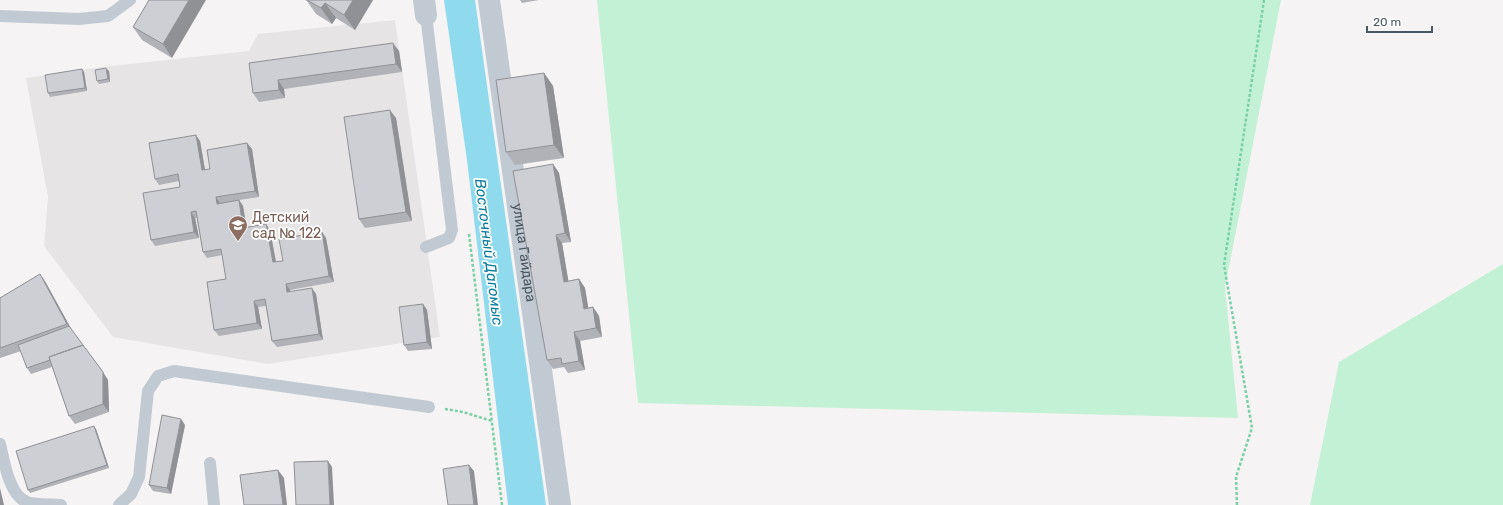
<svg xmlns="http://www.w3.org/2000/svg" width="1503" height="505" viewBox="0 0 1503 505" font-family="Rubik,sans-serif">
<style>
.education{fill:#e6e4e5}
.green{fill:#c3f1d5}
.water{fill:#90daee}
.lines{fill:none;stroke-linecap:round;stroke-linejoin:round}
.path{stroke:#7ad0a6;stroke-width:2.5;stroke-dasharray:3 2;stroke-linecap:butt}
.lane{stroke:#c1cad2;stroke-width:12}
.street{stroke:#c1cad2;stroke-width:22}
.wall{fill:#b0b2b7}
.shaded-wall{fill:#909195}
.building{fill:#cdcfd5;stroke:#909195}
.labels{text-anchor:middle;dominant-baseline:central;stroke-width:3.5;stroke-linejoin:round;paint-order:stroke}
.education-label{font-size:14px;fill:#785e54;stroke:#fff;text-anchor:start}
.street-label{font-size:14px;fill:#4a5661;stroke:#fff}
.water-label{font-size:15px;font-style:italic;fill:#0c7c9b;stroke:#fff}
</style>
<rect width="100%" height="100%" fill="#f5f3f3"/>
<path class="education" d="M395 20 440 337 268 364 113 337 44 246 48 197 26 78 102 67 249 51 258 34Z"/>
<path class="green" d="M597 0H1281L1225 287 1238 418 638 403Z
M1503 264V505H1310L1339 362Z"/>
<path class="water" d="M444 0H475L546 505H508L467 160Z"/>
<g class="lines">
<path class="path" d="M469 234 502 505
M445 409 463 412 492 421
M1237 505 1236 477 1252 428 1224 265 1264 0"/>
<path class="lane" d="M426 15 452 230 449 238 426 247
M0 16 79 19 108 16 130 0
M0 444C4 460 9 496 27 502 35 505 51 504 61 505
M210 463 214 505
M119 505 131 494 139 477 148 391 158 376 174 371 429 407"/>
<g class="street">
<path d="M424 0 426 15"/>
<path id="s1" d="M489 0 560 505"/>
</g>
</g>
<path class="wall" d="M149 0 172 58 142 40 133 27Z
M305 0H373L355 30 336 18 332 24 316 14 307 1Z
M520 0H539L522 3Z
M399 51 402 72 284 89 285 98 259 102 253 93 249 63Z
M82 69 84 72 87 91 50 97 48 93Z
M109 71 110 82 99 84 97 81Z
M544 73 553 86 564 158 515 165 506 152Z
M396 118 412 221 365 228 359 219Z
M200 141 205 170 210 169 247 143 252 149 259 197 239 200 243 206 246 227 270 230 276 262 283 261 322 232 326 238 334 282 290 290V292L316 294 323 340 277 347 272 341 266 306 258 307 262 329 219 336 214 330 226 279 222 255 207 258 203 252 197 218H195L199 238 155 246 151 240 180 187 179 181 159 185 155 179Z
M553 164 559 173 571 242 562 243 568 281 579 279 585 288 588 308 593 307 599 316 602 337 580 341 585 370 568 373 564 367 553 369 547 360Z
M40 274 46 283 72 331 108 380 109 412 75 424 69 416 52 367 31 374 27 368 21 351 0 358V298Z
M423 304 427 310 432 349 408 351 404 345Z
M185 425 171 494 153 491 149 485Z
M96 429 109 468 30 493 28 490Z"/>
<path class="shaded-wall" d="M189 0H206L172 58 163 44Z
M353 0H373L355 30 344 15Z
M325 3 336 18 332 24 321 8Z
M393 43 399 51 402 72 396 64Z
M106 68 109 71 110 82 108 79Z
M82 69 84 72 87 91 85 88Z
M544 73 553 86 564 158 554 145Z
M278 80 284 89 285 98 279 90Z
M390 110 396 118 412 221 406 212Z
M196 135 200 141 206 176 202 170Z
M247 143 252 149 259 197 255 191Z
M553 164 559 173 571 242 565 233Z
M216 197 220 203 217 204Z
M239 200 243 206 248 234 243 228Z
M191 212 195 218 199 238 194 232Z
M266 224 270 230 277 268 273 262Z
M322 232 326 238 334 282 329 276Z
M556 235 562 243 570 290 564 282Z
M40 274 46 283 73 332 67 324Z
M579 279 585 288 590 318 584 309Z
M286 284 290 290 292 298 287 292Z
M312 288 316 294 323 340 319 334Z
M254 301 258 307 262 329 257 323Z
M423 304 427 310 432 349 427 342Z
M593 307 599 316 602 337 596 328Z
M574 332 580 341 585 370 579 361Z
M103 372 108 380 109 412 103 404Z
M181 419 185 425 171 494 167 488Z
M94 426 96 429 109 468 107 465Z
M328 461 332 467 334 505H330Z
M469 465 474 471 478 505H474Z
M278 470 284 478 287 505H283Z
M0 488 4 505H0Z"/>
<path class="building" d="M149 0H189L163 44 133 27Z
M307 0H353L344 15 325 3 321 8Z
M393 43 396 64 278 80 279 90 253 93 249 63Z
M106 68 108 79 97 81 95 70Z
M82 69 85 88 48 93 45 75Z
M544 73 554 145 506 152 496 80Z
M390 110 406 212 359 219 344 117Z
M196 135 202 170 210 169 207 150 247 143 255 191 216 197 217 204 239 200 243 228 266 224 273 262 283 261 279 239 322 232 329 276 286 284 287 292 312 288 319 334 272 341 265 299 254 301 257 323 214 330 207 282 226 279 221 249 203 252 196 211 191 212 194 232 151 240 143 193 180 187 178 174 155 179 149 143Z
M553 164 565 233 556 235 564 282 579 279 584 309 593 307 596 328 574 332 579 361 562 364 561 358 547 360 513 171Z
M40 274 67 324 0 348V298Z
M423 304 427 342 404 345 399 307Z
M69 326 83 345 49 357 50 360 27 368 18 345Z
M83 345 103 372V404L69 416 49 357Z
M162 415 181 419 167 488 149 485Z
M94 426 107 465 28 490 16 451Z
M328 461 330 505H296L294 462Z
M469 465 474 505H448L443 469Z
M278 470 283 505H244L240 475Z"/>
<defs>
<symbol id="school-pin" viewBox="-11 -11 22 30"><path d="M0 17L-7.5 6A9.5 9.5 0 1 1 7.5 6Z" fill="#8d6e63" stroke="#fff"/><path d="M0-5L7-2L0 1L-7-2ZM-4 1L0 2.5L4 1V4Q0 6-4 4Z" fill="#fff"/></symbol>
</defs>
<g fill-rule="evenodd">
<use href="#school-pin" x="227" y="214" width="22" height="30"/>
</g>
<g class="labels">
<g class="education-label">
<text x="252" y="217">Детский<tspan x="252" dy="16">сад № 122</tspan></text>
</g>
<g class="street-label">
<text stroke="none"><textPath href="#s1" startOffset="255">улица Гайдара</textPath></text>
</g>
<g class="water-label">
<text transform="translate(489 252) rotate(83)">Восточный Дагомыс</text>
</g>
</g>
<path d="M1367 26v6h65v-6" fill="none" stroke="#4a5661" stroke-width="2"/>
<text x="1373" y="26" font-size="12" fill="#4a5661" stroke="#ffffff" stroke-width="3" paint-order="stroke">20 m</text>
</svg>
